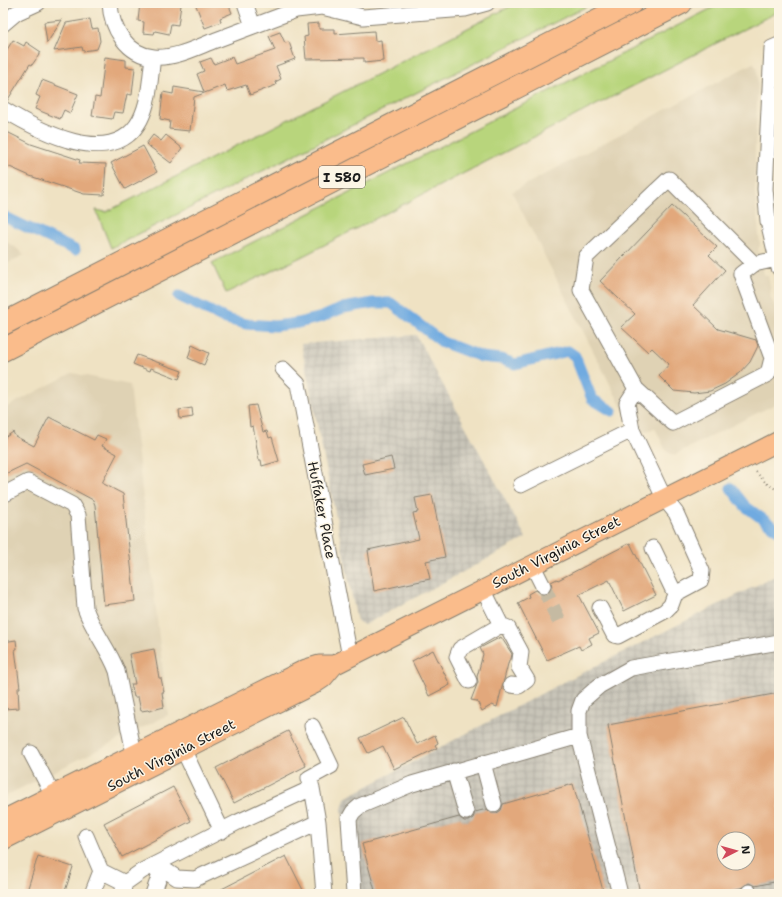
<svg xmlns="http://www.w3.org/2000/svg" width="782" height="897" viewBox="0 0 782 897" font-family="'Shantell Sans',sans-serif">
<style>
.built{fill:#dfd2b4}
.industrial{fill:url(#industrial-grid);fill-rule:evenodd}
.green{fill:#b8d57b;stroke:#6a784c}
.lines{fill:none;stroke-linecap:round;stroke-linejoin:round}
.canal{stroke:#6faae0;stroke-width:11}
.building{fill:#e2a87b;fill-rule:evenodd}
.minor-tunnel{stroke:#c5baa2;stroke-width:15;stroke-dasharray:15 8;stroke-linecap:butt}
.minor-casing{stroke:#867f70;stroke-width:17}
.major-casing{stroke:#867f70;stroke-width:21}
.highway-casing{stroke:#867f70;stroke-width:24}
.path{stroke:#867f70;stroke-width:2;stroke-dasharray:1 3;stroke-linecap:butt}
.minor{stroke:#fff;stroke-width:15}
.major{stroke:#fabc8b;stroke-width:19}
.highway{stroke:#fabc8b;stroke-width:22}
.labels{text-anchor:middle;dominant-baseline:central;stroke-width:3;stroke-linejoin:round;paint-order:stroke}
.shield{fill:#fcf5e5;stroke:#5f5d58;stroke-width:1}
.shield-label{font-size:13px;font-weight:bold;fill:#1c1c1c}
.street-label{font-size:14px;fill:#1c1c1c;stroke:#fcf5e5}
</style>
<defs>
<pattern id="industrial-grid" width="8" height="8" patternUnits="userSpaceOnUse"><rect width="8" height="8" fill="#c8c4b8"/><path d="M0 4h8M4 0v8" fill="none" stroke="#aba89e"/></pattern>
</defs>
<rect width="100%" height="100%" fill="#fcf5e5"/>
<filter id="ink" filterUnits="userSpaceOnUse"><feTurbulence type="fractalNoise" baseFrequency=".025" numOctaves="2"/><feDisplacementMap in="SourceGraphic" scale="8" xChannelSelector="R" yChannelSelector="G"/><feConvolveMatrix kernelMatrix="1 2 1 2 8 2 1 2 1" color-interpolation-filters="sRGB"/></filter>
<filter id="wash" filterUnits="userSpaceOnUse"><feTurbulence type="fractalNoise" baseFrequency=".012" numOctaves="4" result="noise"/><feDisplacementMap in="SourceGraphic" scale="16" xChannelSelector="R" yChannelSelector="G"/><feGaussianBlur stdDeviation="0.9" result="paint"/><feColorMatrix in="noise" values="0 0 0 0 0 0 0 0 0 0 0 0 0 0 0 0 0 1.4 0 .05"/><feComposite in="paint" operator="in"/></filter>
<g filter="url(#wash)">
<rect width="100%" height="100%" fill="#efe2c3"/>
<path class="built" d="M753 63 757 68 758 82 755 147V194L760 245 758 249 764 274 768 276 771 290 770 295 779 317V402L674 455 670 454 665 449 655 428 636 435 512 192Z
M3 240 15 247 24 255 3 266Z
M72 373 130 385 168 715 3 797V409Z"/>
<path class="industrial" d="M416 335 526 538 364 625 357 621 301 344Z
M779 574V894H348L342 809 345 798 552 688ZM724 839H748V863H724Z"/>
<path class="green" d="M517 3H593L111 248 96 210 106 212 128 201Z
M722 3H779V11L301 257 226 293 212 263Z"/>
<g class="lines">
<path class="canal" d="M3 216 75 250
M179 296 226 319 246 324 275 326 298 323 322 317 343 308 373 303H391L442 342 482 357 501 359 515 364 568 351 575 356 592 399 612 411
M731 488 745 506 779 531"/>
</g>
<g id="blocks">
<path class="building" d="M140 3 163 5V3H170L181 5 178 25 171 24 169 34 155 31 154 34 143 33 144 22 138 21Z
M195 3H228L232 13 220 18 221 22 205 28Z
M90 19 92 29 98 28 100 41 97 49 83 51 82 47 54 51 66 23Z
M62 20 47 43 44 22Z
M319 23V29H335V34L374 31 375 41 381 40 383 61 364 63V58L306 59 304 37 308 36 307 24Z
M280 32 285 43 289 42 295 59 276 66 281 79 275 82 276 85 250 95 246 85 227 91 225 85 194 97 190 131 169 129 170 121 160 119 163 92 173 94 174 87 204 92 197 74 204 71 200 62 211 58 214 64 232 57 235 64 275 50 269 36Z
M13 40 24 46 26 42 41 52 32 65 30 64 7 101 3 100V56Z
M105 57 126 60V67L135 68 132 95 127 94 123 113 114 112 112 119 92 116 95 97 100 98Z
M42 80 78 94 70 113 64 110 60 119 35 109 40 97 36 95Z
M3 130 31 144 80 160 79 163 106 164 104 195 84 194 30 176 3 164Z
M153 135 161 141 166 135 182 148 171 163 146 144Z
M143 146 157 172 125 189 111 163Z
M672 206 717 247 709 255 725 270 693 305 718 329 756 340 758 346 750 362 740 373 725 384 710 391 694 393 674 391 659 376 669 364 652 348 648 352 621 327 635 314 600 281Z
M192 345 209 353 204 365 188 358Z
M137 355 182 371 179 379 151 368 150 371 133 364Z
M256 405 263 432 267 431 269 438 272 437 279 461 262 466 261 460H259L253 426 250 427 248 406Z
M192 408 193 417 180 419 179 410Z
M49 417 94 440 97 435 106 439 102 446 117 454 102 483 123 494 135 601 104 605 95 505 93 500 26 464 3 475V439L13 432 15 436 34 446Z
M391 457 394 469 365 475 362 464Z
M432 495 445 557 426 561 430 579 374 591 368 550 419 539 413 513 418 512 415 498Z
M630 543 656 595 624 611 609 580 579 595 599 633 589 638 592 644 581 650 579 646 547 660 518 603 529 597 528 594 535 590 542 595 547 594 552 587 551 582 557 579 558 580Z
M501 637 512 654 511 659 509 660 497 707 492 705 482 711 477 701 471 700 478 682 477 677 483 654 480 648Z
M16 640 17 649H15L20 688H18L19 708 3 709V642Z
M154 649 159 678H161L164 692H162L164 707 149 711 148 710 141 711 138 697H134L131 684H135L129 654Z
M433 650 450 685 429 696 412 661Z
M779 693V881L755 886 749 883 741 888 710 894H640L608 725ZM724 839H748V863H724Z
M404 717 417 744 435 735 438 743 435 745 437 748 394 769 383 746 368 753 360 738Z
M288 731 306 766 234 803 216 768Z
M573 784 604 894H376L362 844 459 817 464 821H468L473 818 475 812 487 809 491 813H497L501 810 503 804Z
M173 787 191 821 122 857 104 823Z
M38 856 73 867 64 894H26Z
M286 856 305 894H212Z"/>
</g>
</g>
<g filter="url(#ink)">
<use href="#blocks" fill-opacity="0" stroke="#867f70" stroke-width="1"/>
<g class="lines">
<path class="minor-tunnel" d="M543 586 559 621"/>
<defs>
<path id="minor" d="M110 3C111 28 127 55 154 57 175 59 197 47 216 40 243 30 269 20 296 10L322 7 363 17 465 9 487 3
M245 3 253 26
M3 24 16 13 38 3
M3 109C37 130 113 171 140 120 150 101 150 78 153 57
M779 268 768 221 765 189 772 48 779 45
M283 369 298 384 350 657
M636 389 581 290 586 257 669 179 754 264
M521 485 632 430
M3 495 28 482 72 505 78 515 85 608C93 631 109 649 117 671L134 753
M653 548 675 594
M532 564 543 586
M600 608 614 635 618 636 665 611 671 605 675 594 701 580 702 571 676 513 664 498 632 430 627 403 636 389 673 423 768 374 772 358 741 274 754 264 777 259
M501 625 508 628 521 652 519 667 527 680 519 686 511 685
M469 681 457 657 460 649 501 625 483 589
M312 726 331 766 309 778 312 788
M183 749 222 831
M31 753 53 795
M483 763 494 804
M454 771 466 812
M86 836 101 871
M156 864 177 878 195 879 318 822
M749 892V894
M92 894 101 871 125 883
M122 894 125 883 142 871 238 822 312 788 318 822 324 894
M153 894 162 869
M354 894 349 819 353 812 360 806 412 784 579 736
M620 894 579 736V711L583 700 599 686 631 668 779 642"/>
<path id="major" d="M3 820 306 669 319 665H334L779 441
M3 840 314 684 323 678 334 665"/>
<path id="highway" d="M3 324 631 3
M3 350 681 3"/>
</defs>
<use href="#minor" class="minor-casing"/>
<use href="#major" class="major-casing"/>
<use href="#highway" class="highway-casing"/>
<path class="path" d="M756 472 766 483 779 491"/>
<use href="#minor" class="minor"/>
<use href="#major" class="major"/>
<use href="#highway" class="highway"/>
</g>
</g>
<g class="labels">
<rect class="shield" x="319" y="166" width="46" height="22" rx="3"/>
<g class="shield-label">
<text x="342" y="177">I 580</text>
</g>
<g class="street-label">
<text transform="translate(322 510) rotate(79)">Huffaker Place</text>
<text transform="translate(556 552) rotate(-27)">South Virginia Street</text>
<text transform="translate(171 755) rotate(-27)">South Virginia Street</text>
</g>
</g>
<rect width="782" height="897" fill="none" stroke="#fcf5e5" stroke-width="16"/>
<g transform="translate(736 851) rotate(84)"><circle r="19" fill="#fcf5e5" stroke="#a29e95"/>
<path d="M0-3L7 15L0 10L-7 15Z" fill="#d1495b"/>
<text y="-6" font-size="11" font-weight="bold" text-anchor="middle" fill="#1c1c1c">N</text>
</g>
</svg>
